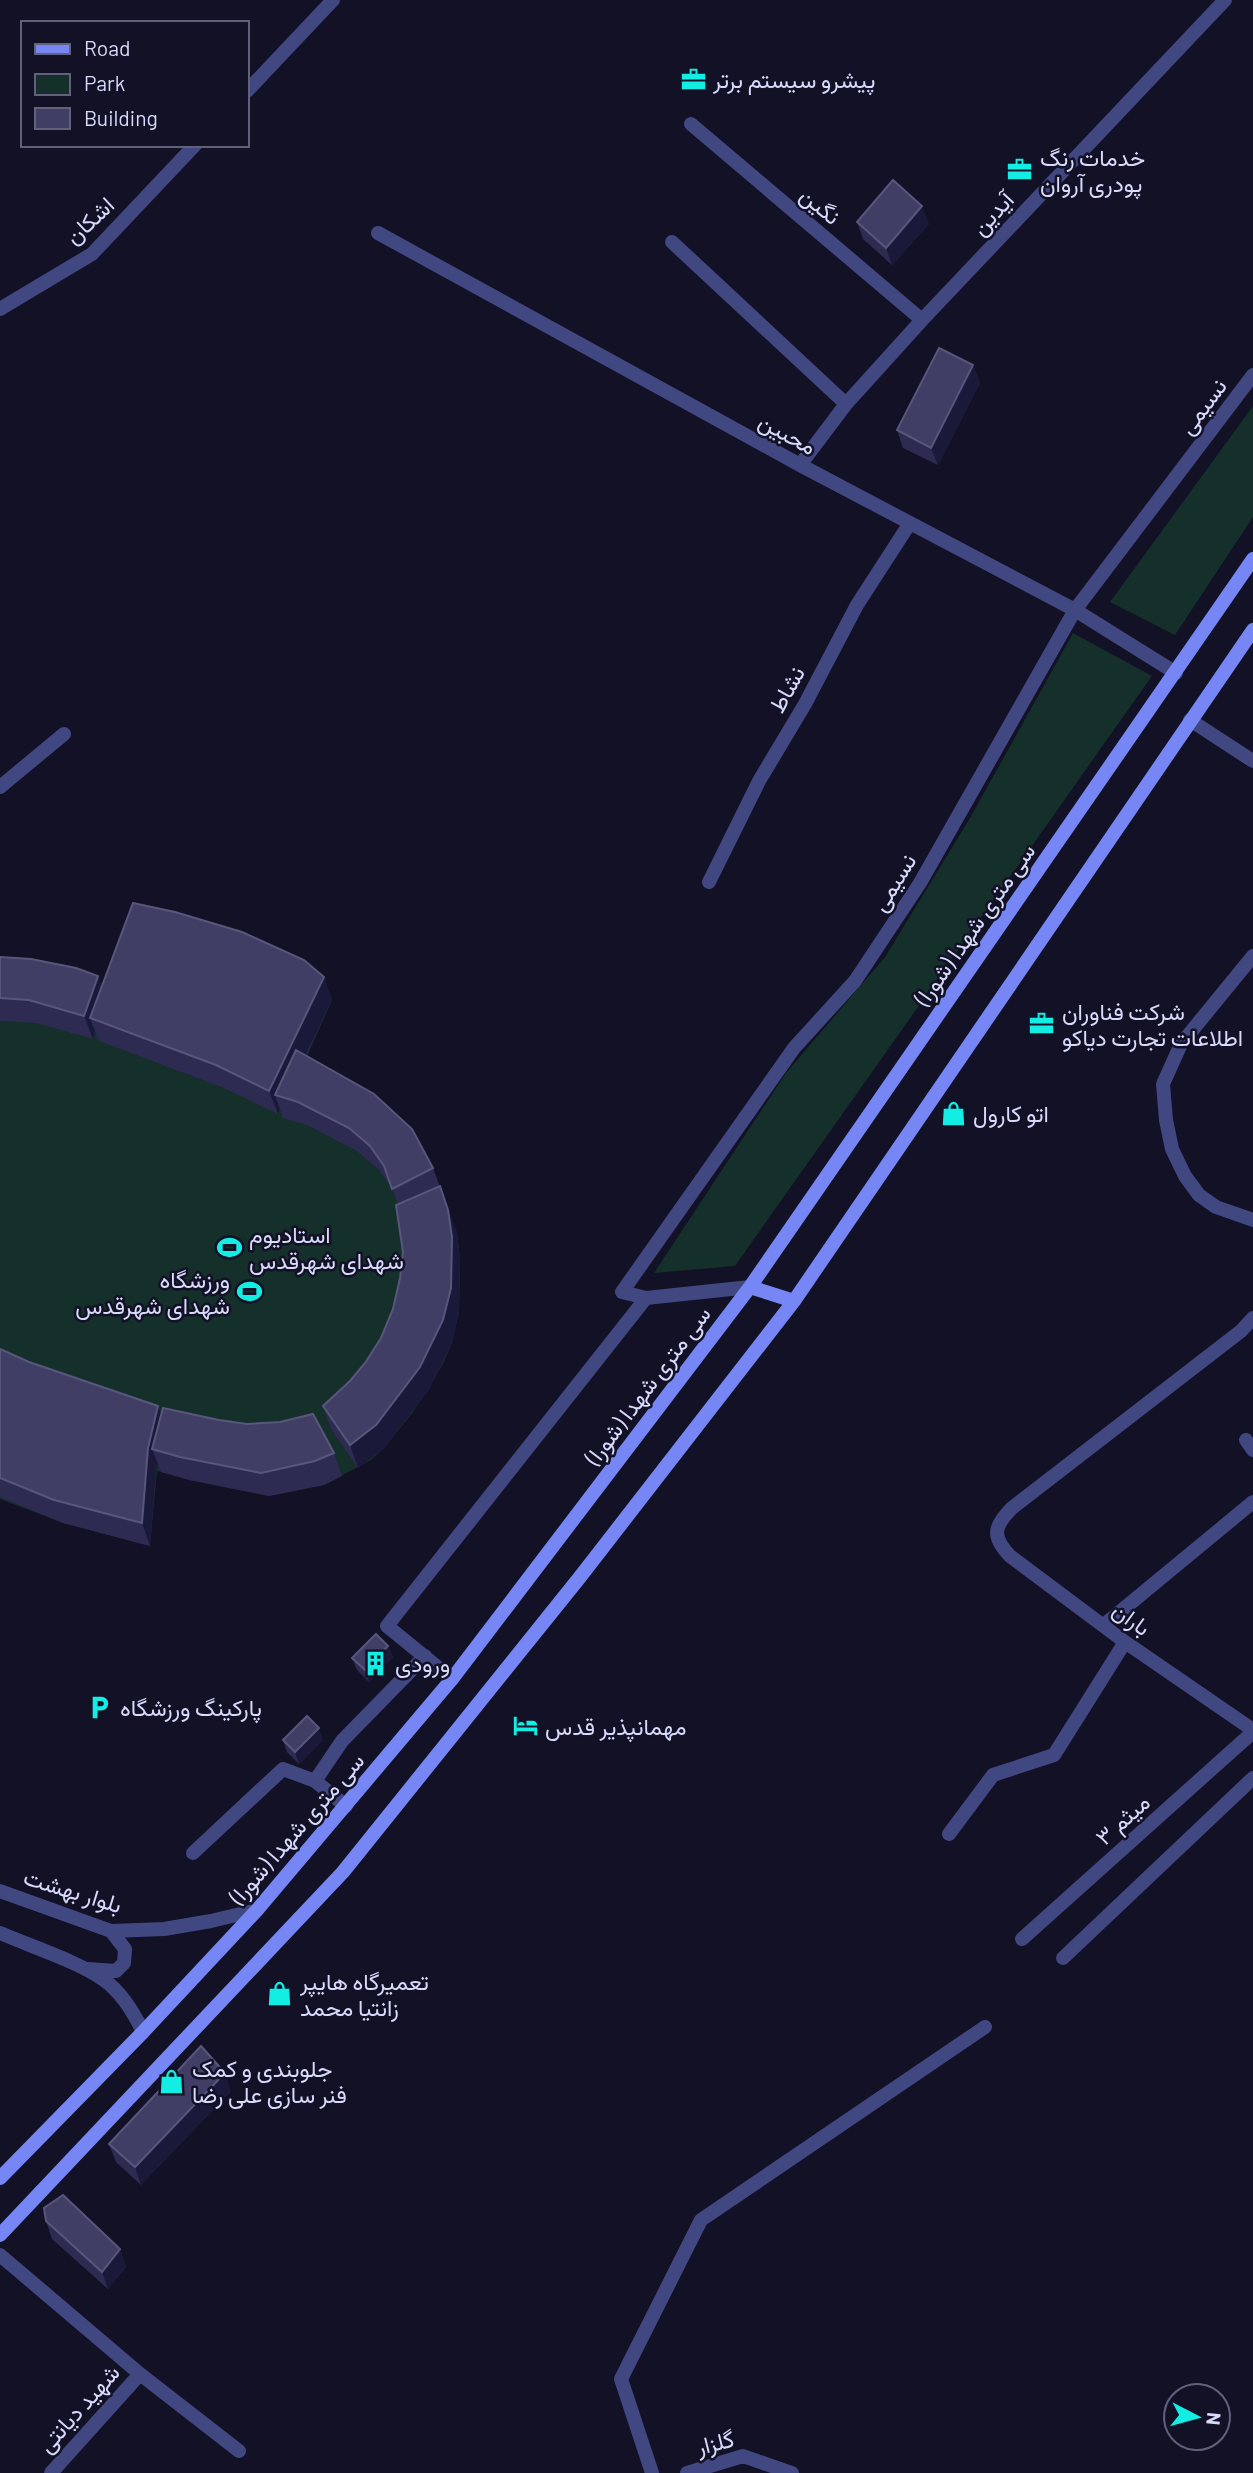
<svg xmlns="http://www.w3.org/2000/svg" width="1253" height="2473" viewBox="0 0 1253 2473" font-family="Barlow,Vazirmatn,sans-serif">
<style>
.green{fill:#152f2a}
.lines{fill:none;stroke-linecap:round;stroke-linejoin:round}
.minor{stroke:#404781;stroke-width:14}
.tertiary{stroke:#404781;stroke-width:14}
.secondary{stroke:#7786f5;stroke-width:14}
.wall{fill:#2e2b52}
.shaded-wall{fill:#1b1939}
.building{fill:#403e64;stroke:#58567c;stroke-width:2}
.labels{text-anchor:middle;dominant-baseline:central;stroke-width:5;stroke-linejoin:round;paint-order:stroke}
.poi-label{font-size:23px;fill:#d8dafc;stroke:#121126;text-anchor:start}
.street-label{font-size:23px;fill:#d8dafc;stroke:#121126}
</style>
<rect width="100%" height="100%" fill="#121126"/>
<path class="green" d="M1253 406V517L1175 635 1110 602Z
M1073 633 1152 676 735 1266 654 1273 786 1073 885 957 970 818Z
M0 980 84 991 312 983 332 1000 300 1072 460 1260 459 1311 452 1343 443 1364 413 1412 384 1448 371 1460 324 1485 269 1496 157 1471 150 1546 63 1523 0 1499Z"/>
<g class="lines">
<path class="minor" d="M247 91 333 0
M691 124 922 320
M378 233 800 465 1075 610 1176 673
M672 242 846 404
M0 309 92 254 195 145
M800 465 846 404 922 320 1225 0
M1190 720 1253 761
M0 787 64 734
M709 882 759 781 805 704 857 605 910 523
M1253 956 1181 1044 1163 1084 1166 1120 1172 1149 1185 1176 1199 1195 1216 1207 1253 1220
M750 1287 646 1298 622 1292 794 1048 855 981 920 883 1075 610 1253 375
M1253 1318 1241 1331 1012 1508C993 1527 992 1537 1010 1556L1125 1642 1253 1730
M1246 1440 1253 1450
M1104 1625 1253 1502
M452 1679 387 1626 646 1298
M315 1781 342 1741 425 1656
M949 1834 993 1775 1054 1755 1125 1642
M193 1853 283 1769 315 1781 346 1806
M1022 1939 1253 1732
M1063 1958 1253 1778
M0 2255 140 2374 239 2451
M51 2473 140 2374
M652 2473 621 2379 701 2220 985 2027
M687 2473 743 2456 792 2473"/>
<path class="tertiary" d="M0 1891 111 1931 164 1929 211 1921 257 1910
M0 1933C30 1946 79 1962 104 1980 121 1992 134 2013 143 2032
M88 1969 116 1971 124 1963 125 1949 111 1931"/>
<path class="secondary" d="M750 1287 794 1301
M0 2178 143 2032 257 1910 452 1679 750 1287 1253 559
M0 2235 343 1872 580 1577 794 1301 1253 630"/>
</g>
<path class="wall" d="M857 222 929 224 892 265 863 239Z
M973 365 980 383 938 465 903 448 897 430Z
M0 957 98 976 102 987 324 977 332 1000 306 1056 433 1168 457 1233 460 1260 459 1311 452 1343 428 1391 384 1448 358 1468 331 1429 323 1406 350 1381 365 1363 381 1338 393 1309 400 1278 403 1252 398 1204 392 1188 378 1169 357 1151 307 1125 283 1118 280 1109 278 1114 224 1088 99 1041 95 1031 93 1039 37 1023 5 1021H0Z
M0 1349 29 1362 161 1415 334 1453 342 1476 324 1485 269 1496 189 1480 161 1472 158 1464 156 1471 150 1546 63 1523 0 1497Z
M388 1646 393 1657 369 1682 357 1670 352 1658Z
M283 1740H323L299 1764 287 1752Z
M231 2091 141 2185 116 2162 109 2144Z
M46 2221 120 2249 126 2267 108 2289 52 2239Z"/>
<path class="shaded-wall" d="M922 206 929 224 892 265 886 248Z
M973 365 980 383 938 465 931 448Z
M98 976 106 999 90 1018 95 1031 93 1039 84 1016Z
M324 977 332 1000 285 1098 275 1095 280 1109 278 1114 269 1091Z
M440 1186 457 1233 460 1260 459 1311 452 1343 428 1391 384 1448 358 1468 350 1445Z
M158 1406 167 1429 152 1449 158 1464 156 1471 150 1546 142 1523 148 1448Z
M388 1646 393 1657 369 1682 365 1670Z
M319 1728 323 1740 299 1764 295 1752Z
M225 2073 231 2091 141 2185 135 2167Z
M120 2249 126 2267 108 2289 102 2272Z"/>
<path class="building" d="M893 180 922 206 886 248 857 222Z
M939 348 973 365 931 448 897 430Z
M133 903 175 912 242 932 304 960 324 977 269 1091 216 1065 90 1018Z
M0 957 31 959 76 968 98 976 84 1016 29 1000 0 998Z
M296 1050 374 1094 412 1129 433 1168 392 1189 384 1166 370 1146 349 1128 298 1102 275 1095Z
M440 1186 448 1210 452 1237 451 1288 443 1320 420 1367 376 1425 350 1445 323 1406 350 1381 365 1363 381 1338 393 1309 400 1278 403 1252 396 1205Z
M0 1349 29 1362 158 1406 148 1448 142 1523 54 1500 0 1478Z
M163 1408 219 1420 247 1424 280 1422 313 1414 334 1453 315 1461 261 1473 180 1457 152 1449Z
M376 1634 388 1646 365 1670 352 1658Z
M307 1716 319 1728 295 1752 283 1740Z
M201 2046 225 2073 135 2167 109 2144Z
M63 2195 120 2249 102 2272 46 2221 44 2208Z"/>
<defs>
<symbol id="office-bare" viewBox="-9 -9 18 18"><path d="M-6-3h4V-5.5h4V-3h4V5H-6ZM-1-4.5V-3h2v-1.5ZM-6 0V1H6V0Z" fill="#13eee4" stroke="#121126" stroke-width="2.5" paint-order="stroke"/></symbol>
<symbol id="shop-bare" viewBox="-9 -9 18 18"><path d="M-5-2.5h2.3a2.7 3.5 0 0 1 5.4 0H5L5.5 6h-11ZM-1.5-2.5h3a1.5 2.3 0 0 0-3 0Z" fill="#13eee4" stroke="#121126" stroke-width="2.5" paint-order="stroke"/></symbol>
<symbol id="stadium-bare" viewBox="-9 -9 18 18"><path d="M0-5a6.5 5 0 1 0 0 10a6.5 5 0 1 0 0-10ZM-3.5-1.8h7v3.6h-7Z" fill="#13eee4" stroke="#121126" stroke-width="2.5" paint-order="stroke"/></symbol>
<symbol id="building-bare" viewBox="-9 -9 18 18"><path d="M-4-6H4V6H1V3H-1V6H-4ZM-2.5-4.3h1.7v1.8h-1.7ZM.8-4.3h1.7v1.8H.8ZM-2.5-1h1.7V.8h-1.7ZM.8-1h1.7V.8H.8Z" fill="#13eee4" stroke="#121126" stroke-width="2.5" paint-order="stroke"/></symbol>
<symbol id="parking-bare" viewBox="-9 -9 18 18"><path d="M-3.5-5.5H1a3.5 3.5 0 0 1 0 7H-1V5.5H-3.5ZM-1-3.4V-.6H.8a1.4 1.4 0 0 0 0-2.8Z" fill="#13eee4" stroke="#121126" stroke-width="2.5" paint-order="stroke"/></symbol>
<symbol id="hotel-bare" viewBox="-9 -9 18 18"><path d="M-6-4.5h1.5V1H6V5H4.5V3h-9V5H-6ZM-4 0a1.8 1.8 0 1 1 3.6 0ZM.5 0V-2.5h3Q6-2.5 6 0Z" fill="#13eee4" stroke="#121126" stroke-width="2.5" paint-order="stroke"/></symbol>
</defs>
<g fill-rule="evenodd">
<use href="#office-bare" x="676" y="62" width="35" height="35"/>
<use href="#office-bare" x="1002" y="152" width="35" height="35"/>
<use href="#office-bare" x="1024" y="1006" width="35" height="35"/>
<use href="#shop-bare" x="936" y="1096" width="35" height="35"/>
<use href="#stadium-bare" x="212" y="1230" width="35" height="35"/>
<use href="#stadium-bare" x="232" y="1274" width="35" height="35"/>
<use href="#building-bare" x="358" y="1646" width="35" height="35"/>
<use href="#parking-bare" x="82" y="1690" width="35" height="35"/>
<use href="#hotel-bare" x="508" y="1708" width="35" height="35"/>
<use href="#shop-bare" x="262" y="1976" width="35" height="35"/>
<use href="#shop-bare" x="154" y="2064" width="35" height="35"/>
</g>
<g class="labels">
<g class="poi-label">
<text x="713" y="79">پیشرو سیستم برتر</text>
<text x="1040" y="157">خدمات رنگ<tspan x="1040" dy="26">پودری آروان</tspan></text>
<text x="1062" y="1011">شرکت فناوران<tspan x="1062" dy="26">اطلاعات تجارت دیاکو</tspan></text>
<text x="973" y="1113">اتو کارول</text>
<text x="249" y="1234">استادیوم<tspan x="249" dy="26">شهدای شهرقدس</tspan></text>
<text x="230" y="1279" text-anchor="end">ورزشگاه<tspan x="230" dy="26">شهدای شهرقدس</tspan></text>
<text x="395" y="1663">ورودی</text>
<text x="120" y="1707">پارکینگ ورزشگاه</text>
<text x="545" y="1726">مهمانپذیر قدس</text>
<text x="300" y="1981">تعمیرگاه هایپر<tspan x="300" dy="26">زانتیا محمد</tspan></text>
<text x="192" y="2068">جلوبندی و کمک<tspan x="192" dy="26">فنر سازی علی رضا</tspan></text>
</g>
<g class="street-label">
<text transform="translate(821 205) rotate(40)">نگین</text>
<text transform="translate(992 213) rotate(-47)">آیدین</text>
<text transform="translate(89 220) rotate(-43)">اشکان</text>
<text transform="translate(1202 406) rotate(-53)">نسیمی</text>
<text transform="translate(788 433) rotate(29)">محبین</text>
<text transform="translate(786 689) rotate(-61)">نشاط</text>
<text transform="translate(893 882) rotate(-58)">نسیمی</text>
<text transform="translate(974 924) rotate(-55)">سی متری شهدا (شورا)</text>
<text transform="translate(647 1385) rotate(-53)">سی متری شهدا (شورا)</text>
<text transform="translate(1132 1618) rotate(36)">باران</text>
<text transform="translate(1122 1819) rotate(-42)">میثم ۳</text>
<text transform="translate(296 1828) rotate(-49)">سی متری شهدا (شورا)</text>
<text transform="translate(73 1890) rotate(17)">بلوار بهشت</text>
<text transform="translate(78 2408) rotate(-48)">شهید دیانتی</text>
<text transform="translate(715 2442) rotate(-14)">گلزار</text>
</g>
</g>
<rect x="21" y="21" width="228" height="126" fill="#121126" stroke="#61617c" stroke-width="2"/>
<rect x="35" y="44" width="35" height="10" fill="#7786f5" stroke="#61617c" stroke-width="2"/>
<text x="84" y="56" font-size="21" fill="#d8dafc">Road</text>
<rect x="35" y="74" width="35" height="21" fill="#152f2a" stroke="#61617c" stroke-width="2"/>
<text x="84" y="91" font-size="21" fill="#d8dafc">Park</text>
<rect x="35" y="108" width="35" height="21" fill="#403e64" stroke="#61617c" stroke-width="2"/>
<text x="84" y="126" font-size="21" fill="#d8dafc">Building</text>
<g transform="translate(1197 2417) rotate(96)"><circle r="33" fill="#121126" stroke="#61617c" stroke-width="2"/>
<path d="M0-5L12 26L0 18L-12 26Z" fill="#13eee4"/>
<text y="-10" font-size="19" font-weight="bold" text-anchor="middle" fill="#d8dafc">N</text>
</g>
</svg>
